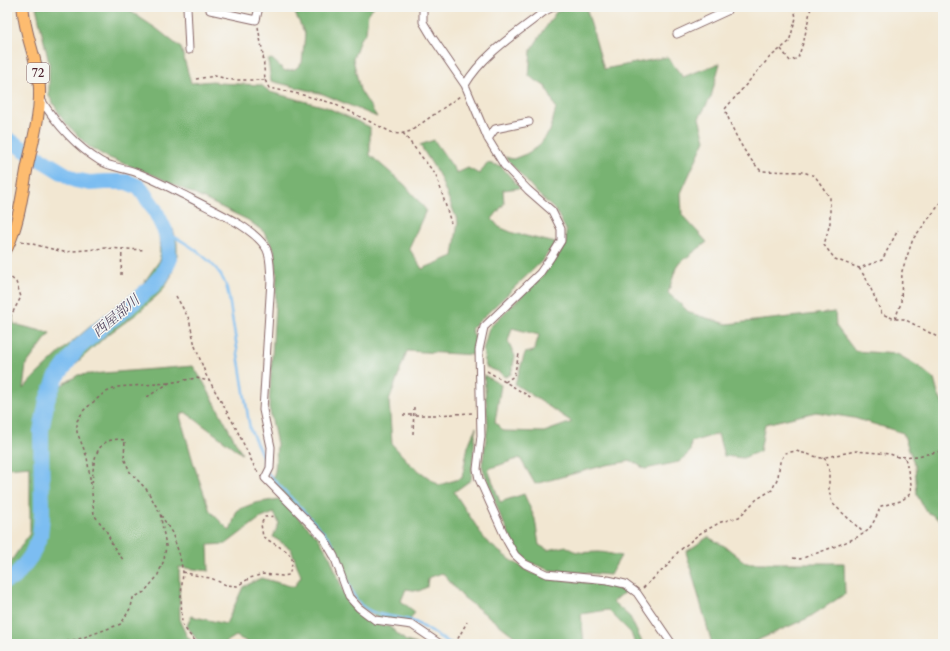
<svg xmlns="http://www.w3.org/2000/svg" width="950" height="651" viewBox="0 0 950 651" font-family="Cardo,'Noto Serif JP',serif">
<style>
.forest{fill:#78b372;stroke:#61694e}
.lines{fill:none;stroke-linecap:round;stroke-linejoin:round}
.stream{stroke:#7cbdf1;stroke-width:2.5}
.river{stroke:#7cbdf1;stroke-width:16}
.minor-casing{stroke:#856565;stroke-width:9}
.primary-casing{stroke:#856565;stroke-width:13}
.path{stroke:#856565;stroke-width:1.5;stroke-dasharray:3 3;stroke-linecap:butt}
.minor{stroke:#fff;stroke-width:7}
.primary{stroke:#fdbc6f;stroke-width:11}
.labels{text-anchor:middle;dominant-baseline:central;stroke-width:3;stroke-linejoin:round;paint-order:stroke}
.shield{fill:#f6f6f2;stroke:#7e6067;stroke-width:1}
.shield-label{font-size:12px;font-weight:bold;fill:#4a1f2b}
.water-label{font-size:14px;font-style:italic;fill:#594e66;stroke:#f6f6f2}
</style>
<rect width="100%" height="100%" fill="#f6f6f2"/>
<filter id="ink" filterUnits="userSpaceOnUse"><feTurbulence type="fractalNoise" baseFrequency=".025" numOctaves="2"/><feDisplacementMap in="SourceGraphic" scale="8" xChannelSelector="R" yChannelSelector="G"/><feConvolveMatrix kernelMatrix="1 2 1 2 8 2 1 2 1" color-interpolation-filters="sRGB"/></filter>
<filter id="wash" filterUnits="userSpaceOnUse"><feTurbulence type="fractalNoise" baseFrequency=".012" numOctaves="4" result="noise"/><feDisplacementMap in="SourceGraphic" scale="16" xChannelSelector="R" yChannelSelector="G"/><feGaussianBlur stdDeviation="0.9" result="paint"/><feColorMatrix in="noise" values="0 0 0 0 0 0 0 0 0 0 0 0 0 0 0 0 0 1.4 0 .05"/><feComposite in="paint" operator="in"/></filter>
<g filter="url(#wash)">
<rect width="100%" height="100%" fill="#f2e7d2"/>
<path class="forest" d="M36 7H132L130 11 157 29 181 48 191 83 213 81 219 83 261 85 270 92 326 107 370 127V155L405 185 426 210 409 248 422 269 453 256 458 222 439 175 420 145 434 140 457 173 468 168 479 174 487 163 501 166 520 188 503 190 504 204 492 219 499 227 513 233 556 243 541 262 471 329 476 340 475 355 407 351 389 401 392 444 411 465 439 485 462 478 468 446 476 427 471 480 454 492 486 541 505 556 531 573 557 579 608 585 626 591 613 602 630 617 643 644H635L631 633 608 610 581 614 584 644H516L518 639 463 597 442 573 428 578 427 587 419 591 406 589 401 601 415 612 408 623 377 618 361 607 352 595 335 555 272 480 275 471 277 444 269 407 277 273 274 249 264 232 248 220 156 176 107 157 88 146 63 120 49 96V63Z
M292 7H374L368 13 366 33 360 39 353 59 360 90 377 117 323 94 271 81 268 60 272 59 285 71 295 69 302 63 305 34Z
M571 7H586L604 69 667 57 683 77 720 63 711 97 699 118 705 140 681 193 682 215 707 242 677 265 668 293 690 313 727 324 835 312 836 326 855 351 897 354 918 366 934 379 938 394 943 404V520L941 521 925 510 917 495 915 466 903 433 854 418 816 412 765 424 760 451 743 458 724 456 718 434 691 442 690 452 679 462 645 469 632 461 606 465 535 484 520 458 488 469 500 502 524 494 535 519 539 545 548 550 566 546C575 555 587 552 599 552 606 552 614 555 621 556L610 575 549 570 529 562 517 551 500 515 482 466 488 425 484 375 501 385 495 422 504 431 544 432 572 422 515 384 525 353 534 351 539 335 512 328 508 341 515 356 511 374 505 377 499 372 486 367 483 350 489 328 542 276 566 244V230L556 211 539 195 505 157 513 159 526 154 538 147 550 131 556 108 546 87 529 76 531 50 556 12Z
M173 229 177 243V255L171 276 162 291 138 313 106 336 72 367 57 388 78 375 193 366 204 383 242 454 185 412 180 416 194 465 210 511 230 531 237 510 255 503 279 499 317 536 330 557 346 598 354 609 371 622 390 627 406 641 417 644H251L236 636 223 644 199 643 187 626 191 616 226 624 243 587 261 578 294 587 301 576 291 549 273 537 279 523 274 513 259 519 226 544 208 545 209 571 179 567 180 622 187 636 194 644H7V567L30 533V466L7 468V292L10 296 14 324 50 333 26 365 23 389 35 376 66 347 98 320 140 288 160 260 159 231Z
M708 537 726 547 746 563H844L845 594 808 618 749 644H712L686 552Z"/>
<g class="lines">
<path class="stream" d="M166 233C185 241 217 262 225 283 227 287 228 293 229 298L250 429 264 460V469L328 537C341 554 344 575 353 594 367 620 390 613 412 621 427 627 438 638 453 644"/>
<path class="river" d="M7 139 75 180 90 183 105 182H127L139 187 154 208 166 233 168 243 169 261 162 275 152 286 125 310 108 322 77 349 56 378 47 400 41 431 42 515 40 536 31 556 15 577 7 580"/>
</g>
</g>
<g filter="url(#ink)">
<g class="lines">
<defs>
<path id="minor" d="M187 7 189 50
M210 7V10L256 20 259 7
M423 7V22L432 37 465 85 488 139 504 165 528 190 552 211 561 229V241L551 257 540 273 484 327 479 350 481 436 477 469 479 479 507 541 515 555 525 564 546 574 608 580 625 584 637 593 672 644
M677 34 727 11V7
M465 85C483 54 517 33 545 11L553 7
M40 98C56 124 74 145 100 161 110 167 124 168 135 172 154 179 172 189 190 198 212 210 252 226 266 248 271 256 270 270 271 280L263 410 271 447 270 468 265 478 323 537 334 556 349 597 359 608 375 620 412 625 440 644
M488 139 495 129 529 122"/>
<path id="primary" d="M7 248C19 223 22 195 27 168 33 140 42 110 39 81 36 56 24 33 23 7"/>
</defs>
<use href="#minor" class="minor-casing"/>
<use href="#primary" class="primary-casing"/>
<path class="path" d="M794 7 796 18 789 42 769 58 725 109C733 132 744 154 761 171L803 172 815 176 830 198V223L824 245 835 259 859 268 882 260 898 230
M258 27 263 54 265 80 269 88 299 94 332 103 393 133 400 134 411 131 460 96
M781 49 790 61 798 58 804 40 811 7
M196 79 215 76 233 80H265
M403 133 436 175 441 190 451 223
M21 241 64 252 106 248 145 250
M859 268 867 280 882 314 895 319H904L943 340
M7 274 16 282 21 297 7 323
M121 275 122 249
M176 296 189 319 195 346 206 375 235 426 256 470 260 473
M895 319 901 303 902 271 913 239 939 205 943 201
M487 371 532 398
M505 382 514 376 519 354
M147 397 169 383 196 378 209 381
M403 415H437L472 413
M413 434 414 407
M824 458 827 462 829 470V490L832 503 864 533
M91 485 87 457 77 432V421L84 410 104 393 118 387 169 383
M92 493 94 515 106 530 113 546 124 561
M161 515 172 533 179 553 183 572 181 596 182 624 189 634 198 644
M793 558 800 559C814 554 859 539 867 531 874 524 877 514 881 506L901 501 910 494 911 484 905 457
M183 572 203 577 211 578 226 585 237 586 250 578 263 574 282 576 289 575 293 561 288 552 263 537 261 524 265 517 276 516
M643 588 668 565 678 552 699 534 721 522 739 517 757 499 772 490 778 477 780 462 785 453 796 451 821 458 856 451 890 454 898 457 917 456 942 451
M55 644 79 639 121 624 131 607 133 598 144 592 157 577 164 560 166 546 160 513 147 490 130 472 124 458 125 440C91 434 93 469 92 492
M455 644 467 622"/>
<use href="#minor" class="minor"/>
<use href="#primary" class="primary"/>
</g>
</g>
<g class="labels">
<rect class="shield" x="27" y="63" width="22" height="20" rx="3"/>
<g class="shield-label">
<text x="38" y="73">72</text>
</g>
<g class="water-label">
<text transform="translate(116 316) rotate(-40)">西屋部川</text>
</g>
</g>
<rect width="950" height="651" fill="none" stroke="#f6f6f2" stroke-width="24"/>
</svg>
